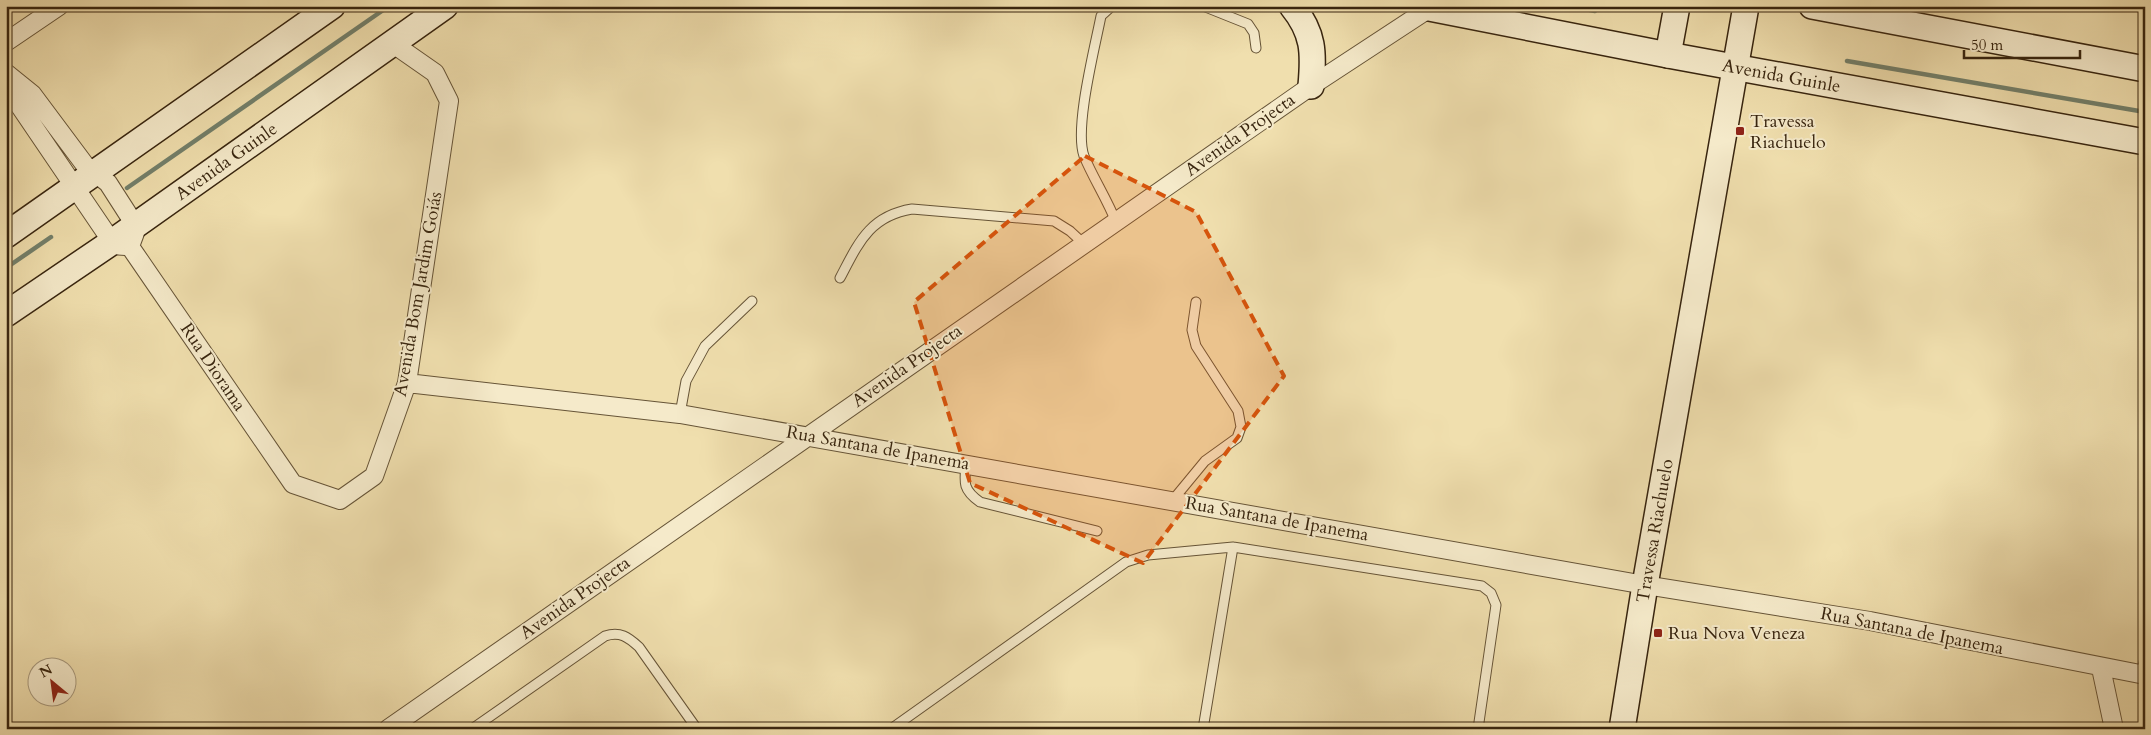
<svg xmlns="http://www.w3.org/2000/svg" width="2151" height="735" viewBox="0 0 2151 735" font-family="Cardo,serif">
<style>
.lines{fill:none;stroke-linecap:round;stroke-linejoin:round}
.stream{stroke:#73806b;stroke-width:4.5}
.lane-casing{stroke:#665437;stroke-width:11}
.street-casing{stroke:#665437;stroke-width:20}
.secondary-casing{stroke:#38250f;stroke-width:28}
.lane{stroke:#f5eaca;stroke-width:9}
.street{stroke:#f5eaca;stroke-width:18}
.secondary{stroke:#f5eaca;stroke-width:25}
.marked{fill:#d6540c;fill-opacity:0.2;stroke:#d6540c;stroke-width:4;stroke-dasharray:10 6;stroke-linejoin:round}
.poi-dot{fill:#8f2418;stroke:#f5eaca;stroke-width:2}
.labels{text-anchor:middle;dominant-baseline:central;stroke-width:4;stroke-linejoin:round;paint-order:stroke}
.street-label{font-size:18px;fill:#38250f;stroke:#f5eaca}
.poi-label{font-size:18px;fill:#38250f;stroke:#f5eaca;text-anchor:start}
</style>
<rect width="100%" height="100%" fill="#f0dfae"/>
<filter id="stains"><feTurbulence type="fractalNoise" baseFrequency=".004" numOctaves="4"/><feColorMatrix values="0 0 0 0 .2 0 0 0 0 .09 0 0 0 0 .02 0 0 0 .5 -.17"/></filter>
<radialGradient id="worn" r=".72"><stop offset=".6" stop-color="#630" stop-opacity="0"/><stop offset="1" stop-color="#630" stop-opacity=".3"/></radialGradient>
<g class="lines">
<path class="stream" d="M1571 6 1595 11
M1847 61 2145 112
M127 188 389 6
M6 268 51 237"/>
<defs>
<path id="lane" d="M1112 6 1101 16C1095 47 1074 128 1084 156 1093 178 1107 199 1116 222
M1203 6 1248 24 1254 33 1256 48
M114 244 118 250 133 251 139 235 136 228
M840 278C858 244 869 216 912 209L1054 221 1070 231 1084 244
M680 414 686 381 705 346 752 301
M966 464C964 483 963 490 980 502L1097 531
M1172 501 1205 461 1237 438 1241 427 1238 411 1196 346 1192 330 1196 302
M2141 675 2145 658
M472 729 605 636C620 631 628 637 639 647L697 729
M891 729 1126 562 1148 555 1233 547 1482 586 1491 593 1496 605 1478 729
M1203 729 1233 547"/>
<path id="street" d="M6 42 59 6
M6 73 32 94 85 165 108 183 135 225
M9 76 19 105 112 242
M133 251 293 484 340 500 374 476 407 383 449 101 435 73 392 43
M407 383 680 414 1645 585 1870 621 2145 675
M2101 668 2114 729
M388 729 1311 86 1430 8"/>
<g id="secondary">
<path d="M1292 6C1314 33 1314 53 1311 86"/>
<path id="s1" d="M1419 6 1668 55 2145 142"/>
<path d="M1812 6 2145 69"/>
<path d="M1668 55 1677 6"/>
<path d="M6 235 332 6"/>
<path id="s2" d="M6 314 112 242 445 6"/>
<path id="s3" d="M1622 729 1645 585 1746 6"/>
</g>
</defs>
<use href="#lane" class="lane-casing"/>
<use href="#street" class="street-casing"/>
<use href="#secondary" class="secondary-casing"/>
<use href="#lane" class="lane"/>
<use href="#street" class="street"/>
<use href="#secondary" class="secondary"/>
</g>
<path class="marked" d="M1085 156 1196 212 1284 376 1143 563 970 483 914 302Z"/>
<g class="poi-dot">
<rect x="1735" y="126" width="10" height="10" rx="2.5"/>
<rect x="1653" y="628" width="10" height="10" rx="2.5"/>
</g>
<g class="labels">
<g class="street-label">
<text stroke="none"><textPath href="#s1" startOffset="369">Avenida Guinle</textPath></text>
<text transform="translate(1240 135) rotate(-35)">Avenida Projecta</text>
<text stroke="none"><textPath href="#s2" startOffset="268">Avenida Guinle</textPath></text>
<text transform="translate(418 294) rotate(-80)">Avenida Bom Jardim Goiás</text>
<text transform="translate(907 366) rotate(-35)">Avenida Projecta</text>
<text transform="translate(213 367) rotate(56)">Rua Diorama</text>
<text transform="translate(878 448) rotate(10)">Rua Santana de Ipanema</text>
<text transform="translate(1277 519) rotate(10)">Rua Santana de Ipanema</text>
<text stroke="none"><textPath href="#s3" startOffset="201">Travessa Riachuelo</textPath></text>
<text transform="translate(575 598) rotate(-35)">Avenida Projecta</text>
<text transform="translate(1912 631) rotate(11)">Rua Santana de Ipanema</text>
</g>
<g class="poi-label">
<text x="1750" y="121">Travessa<tspan x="1750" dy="21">Riachuelo</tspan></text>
<text x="1668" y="633">Rua Nova Veneza</text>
</g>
</g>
<rect width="2151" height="735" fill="none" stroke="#f0dfae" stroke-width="25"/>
<rect x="8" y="8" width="2136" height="720" fill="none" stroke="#38250f" stroke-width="2.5"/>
<rect x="12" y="12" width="2126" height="710" fill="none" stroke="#38250f"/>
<g transform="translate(52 682) rotate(331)"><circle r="24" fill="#f5eaca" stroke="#a99b7f"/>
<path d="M0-4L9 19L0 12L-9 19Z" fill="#8f2418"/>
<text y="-8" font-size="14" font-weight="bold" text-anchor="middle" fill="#38250f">N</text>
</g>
<path d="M1964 50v8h116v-8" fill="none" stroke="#38250f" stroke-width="2.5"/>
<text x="1971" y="50" font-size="15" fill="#38250f" stroke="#f5eaca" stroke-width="4" paint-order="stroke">50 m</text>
<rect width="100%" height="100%" filter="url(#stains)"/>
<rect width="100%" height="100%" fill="url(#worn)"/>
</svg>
